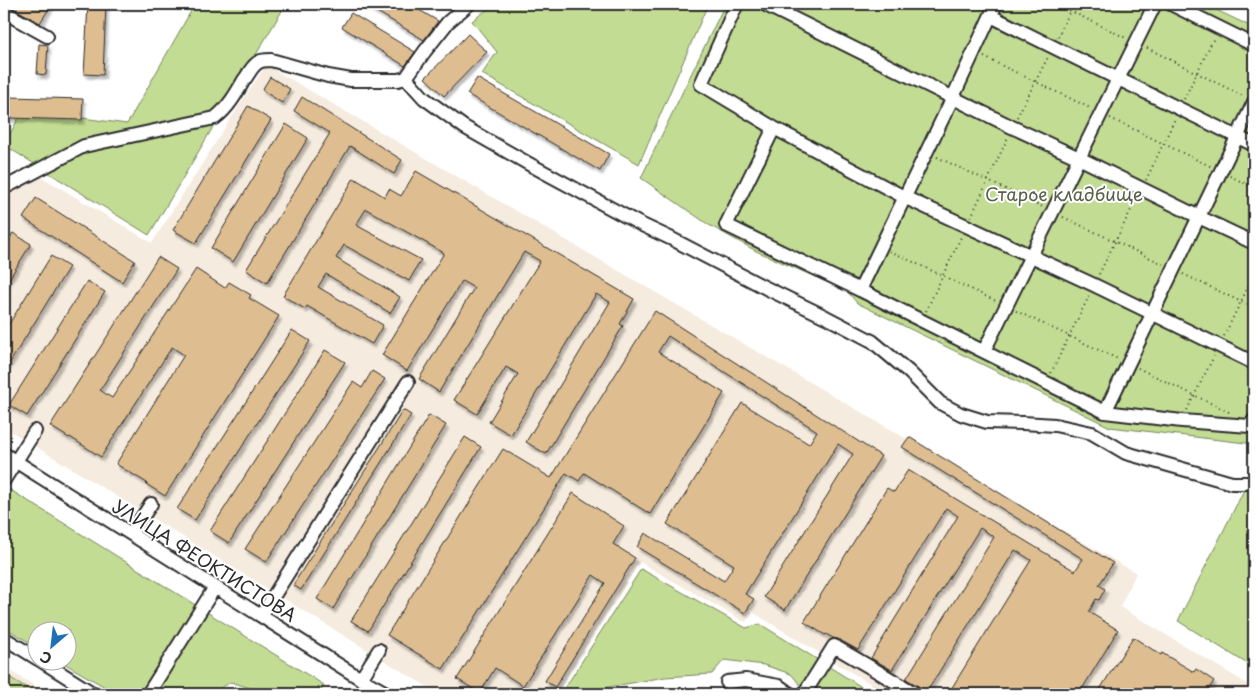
<svg xmlns="http://www.w3.org/2000/svg" width="1258" height="698" viewBox="0 0 1258 698" font-family="'Playpen Sans',sans-serif">
<style>
.built{fill:#f5ebde}
.green{fill:#c2dc93;stroke:#76845f}
.building{fill:#debd90;stroke:#2b2b2b;filter:url(#shadow)}
.lines{fill:none;stroke-linecap:round;stroke-linejoin:round}
.minor-casing{stroke:#2b2b2b;stroke-width:16}
.path{stroke:#2b2b2b;stroke-width:2;stroke-dasharray:1 4;stroke-linecap:butt}
.minor{stroke:#fff;stroke-width:12}
.labels{text-anchor:middle;dominant-baseline:central;stroke-width:4;stroke-linejoin:round;paint-order:stroke}
.park-label{font-size:18px;fill:#58604a;stroke:#fff}
.street-label{font-size:18px;fill:#2b2b2b;stroke:#fff}
</style>
<defs>
<filter id="shadow"><feDropShadow dx="2.5" dy="4" stdDeviation="1" flood-color="#0004"/></filter>
</defs>
<rect width="100%" height="100%" fill="#fff"/>
<filter id="ink" filterUnits="userSpaceOnUse"><feTurbulence type="fractalNoise" baseFrequency=".02" numOctaves="2"/><feDisplacementMap in="SourceGraphic" scale="10" xChannelSelector="R" yChannelSelector="G"/><feConvolveMatrix kernelMatrix="1 2 1 2 8 2 1 2 1" color-interpolation-filters="sRGB"/></filter>
<g filter="url(#ink)">
<path class="built" d="M266 65 1136 573 1120 607 1254 688V694H887L754 613 745 622 640 562 556 694H439L4 427V189L40 176 152 243 228 123Z
M4 667 48 694H4Z"/>
<path class="green" d="M195 4H286L149 235 4 145 23 110 127 124Z
M494 4H708L639 164 482 74 497 52 472 21Z
M725 4H1204L1254 28V444L1110 427 857 303 847 291 756 251 709 225 641 178Z
M1254 470V668L1178 621Z
M4 486 324 685 319 694H269L231 682 211 694H117L60 661 68 660V630H38L37 647 4 627Z
M641 569 746 628 760 624 873 694H808L791 674 764 665 724 660 712 674 665 677 570 694H561Z
M4 674 37 694H4Z"/>
<path class="building" d="M4 4H52L40 23 8 5Z
M88 4H106L103 75 84 74Z
M364 4H409L438 21 424 40Z
M351 13 415 52 405 66 342 27Z
M468 34 487 52 444 96 425 78Z
M39 44 48 45 46 75 37 74Z
M270 77 290 89 282 103 262 90Z
M477 78 609 154 600 171 467 94Z
M9 97 83 99 82 120 8 118Z
M302 97 402 160 394 174 350 146 267 283 246 270 330 133 294 111Z
M248 106 271 120 196 243 173 230Z
M286 124 308 138 233 262 211 248Z
M416 171 634 299 620 324 623 326 546 454 526 442 610 302 596 294 511 435 489 422 518 374 506 367 477 414 454 400 540 261 524 252 439 392 419 379 474 288 462 281 407 371 382 355 444 253 366 209 356 225 421 260 409 281 344 245 336 258 400 297 390 313 326 274 318 287 383 325 372 344 307 306 305 309 283 296 354 178 385 197 389 189 401 196Z
M36 198 135 261 122 282 23 218Z
M13 233 31 244 4 287V247Z
M51 256 69 267 4 372V332Z
M158 257 177 269 100 390 112 398 196 269 225 288 229 282 251 295 249 298 279 316 165 496 146 484 147 483 116 464 184 355 172 347 101 457 70 437 69 438 50 426Z
M87 281 105 292 27 416 9 405Z
M655 311 881 456 785 610 764 597 853 454 838 444 745 594 754 599 745 613 637 547 645 533 724 581 734 565 667 524 742 403 809 444 817 431 668 336 658 352 724 393 650 514 584 473 579 481 566 473 443 669 387 635 503 449 551 478Z
M292 330 310 341 195 520 177 509Z
M325 350 345 362 229 543 210 531Z
M372 371 385 379 266 562 245 549 353 382 362 388Z
M403 410 411 415 301 590 293 585Z
M429 415 446 425 333 609 317 599Z
M465 437 481 447 368 631 351 621Z
M909 437 1113 563 1099 585 1105 589 1099 600 1096 599 1089 612 1118 630 1079 694H948L1031 560 1015 550 926 693 920 687 906 679 994 537 980 528 892 670 871 658 958 516 946 508 858 650 838 639 833 638 826 634 825 635 804 622 887 488 894 492 908 470 1075 571 1083 559 902 447Z
M573 493 624 526 613 544 635 558 555 687 545 681 605 583 593 575 523 686 495 668 480 693 457 679Z
M1133 637 1161 655 1162 653 1194 672 1196 669 1214 681 1206 694H1097Z"/>
<g class="lines">
<defs>
<path id="minor" d="M737 4 701 84 774 128 904 197 1094 285 1254 363
M764 4 1012 127 1079 158 1199 217 1254 243
M996 4 953 97 860 290 1105 412 1182 421 1250 426 1254 420
M1171 4 1254 45
M4 12 47 36
M991 16C1078 60 1166 102 1254 145
M406 78 424 98 464 127 529 164 640 224 672 239 766 288 826 317 872 341 909 372 940 403 961 414 987 422 1023 423 1055 425 1092 433 1126 453 1232 483H1254
M774 128 726 225 860 290
M4 188 84 146 215 118C228 108 236 94 244 80 248 75 251 68 256 64 260 60 266 60 271 60L328 76 351 80H398L406 78 425 51 448 22 469 4
M984 351 1155 4
M1105 412 1254 102
M4 454 361 679 388 694
M4 480 35 431
M131 534 151 504
M261 616 408 382
M4 638 38 659
M40 660 94 694
M361 679 379 650
M727 682 746 680 779 686 790 694
M148 694 215 587
M727 694H731
M804 694 834 646 916 694"/>
</defs>
<use href="#minor" class="minor-casing"/>
<path class="path" d="M1056 4 1126 38
M1058 37 1073 4
M1147 48 1245 97
M984 57 1090 108
M1184 99 1214 38
M1017 117 1048 57
M1110 118 1212 167
M937 157 1043 207
M1230 176 1254 188
M1146 180 1175 119
M971 217 1008 137
M1063 217 1163 264
M890 251 996 301
M1099 274 1137 198
M1183 274 1254 308
M926 311 962 235
M1016 311 1118 359
M1224 336 1254 275
M1138 368 1231 413
M1051 373 1090 294
M1187 410 1214 356"/>
<use href="#minor" class="minor"/>
</g>
</g>
<g class="labels">
<g class="park-label">
<text x="1064" y="193">Старое кладбище</text>
</g>
<g class="street-label">
<text transform="translate(205 560) rotate(32)">УЛИЦА ФЕОКТИСТОВА</text>
</g>
</g>
<rect width="1258" height="698" fill="none" stroke="#fff" stroke-width="20"/>
<rect x="10" y="10" width="1238" height="678" fill="none" stroke="#2b2b2b" stroke-width="2" filter="url(#ink)"/>
<g transform="translate(52 646) rotate(208)"><circle r="24" fill="#ffffff" stroke="#aaaaaa"/>
<path d="M0-4L9 19L0 12L-9 19Z" fill="#1f6fb2"/>
<text y="-8" font-size="14" font-weight="bold" text-anchor="middle" fill="#2b2b2b">С</text>
</g>
</svg>
